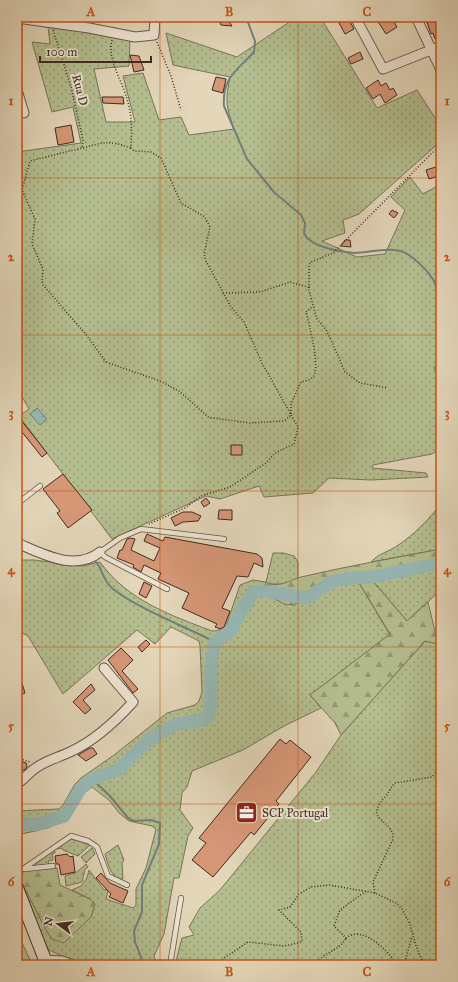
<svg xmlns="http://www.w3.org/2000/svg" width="458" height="982" viewBox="0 0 458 982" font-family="'IM FELL Great Primer',serif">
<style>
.grass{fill:url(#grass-dots);stroke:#797458}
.forest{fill:url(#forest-firs);stroke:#797458}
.water{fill:url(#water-ripples);stroke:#73807a}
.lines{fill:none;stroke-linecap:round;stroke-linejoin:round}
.stream{stroke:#73807a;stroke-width:2}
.river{stroke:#96b8b5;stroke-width:13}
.building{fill:#d69777;stroke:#3e2b21}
.lane-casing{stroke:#675647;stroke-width:6}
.street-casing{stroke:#675647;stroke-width:11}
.secondary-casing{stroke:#3e2b21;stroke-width:14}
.path{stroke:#3e2b21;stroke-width:1.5;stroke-dasharray:1 2;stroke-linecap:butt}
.lane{stroke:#ede4d2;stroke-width:4.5}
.street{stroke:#ede4d2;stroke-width:9}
.secondary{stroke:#ede4d2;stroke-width:12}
.grid{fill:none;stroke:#ce520f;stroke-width:1;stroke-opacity:0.55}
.labels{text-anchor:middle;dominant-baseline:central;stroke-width:4;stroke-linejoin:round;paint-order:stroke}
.street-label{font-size:12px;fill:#3e2b21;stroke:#ede4d2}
.poi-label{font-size:12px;fill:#3e2b21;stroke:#ede4d2;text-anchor:start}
.neatline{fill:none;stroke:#ce520f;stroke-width:1.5}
.grid-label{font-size:13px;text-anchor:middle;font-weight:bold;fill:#ce520f}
</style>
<defs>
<pattern id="grass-dots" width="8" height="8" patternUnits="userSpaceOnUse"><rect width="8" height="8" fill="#b4be8f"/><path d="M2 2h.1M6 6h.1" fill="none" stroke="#949b74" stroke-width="1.8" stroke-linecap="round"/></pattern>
<pattern id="forest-firs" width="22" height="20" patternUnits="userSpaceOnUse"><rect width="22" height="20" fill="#b4be8f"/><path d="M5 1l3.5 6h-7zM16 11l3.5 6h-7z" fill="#949b74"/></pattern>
<pattern id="water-ripples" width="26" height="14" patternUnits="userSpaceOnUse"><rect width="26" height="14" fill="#96b8b5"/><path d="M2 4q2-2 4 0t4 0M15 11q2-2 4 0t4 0" fill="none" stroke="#7c9693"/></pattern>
</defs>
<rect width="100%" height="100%" fill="#e3d6b9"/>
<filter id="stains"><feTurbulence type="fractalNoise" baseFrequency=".005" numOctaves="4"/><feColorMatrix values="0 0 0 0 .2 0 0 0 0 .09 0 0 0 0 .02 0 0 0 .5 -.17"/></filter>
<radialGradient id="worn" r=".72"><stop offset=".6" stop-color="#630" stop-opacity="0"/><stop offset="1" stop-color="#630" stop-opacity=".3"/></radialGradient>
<path class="grass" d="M297 17H320L377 108 417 90 441 127V141L359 214 343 220 345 233 322 241 357 257 385 254 405 210 391 197 410 177 423 194 441 184V364L434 367 441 390V448L432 454 373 465 372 468 426 473 428 477 371 480 329 478 313 493 264 497 259 486 220 499 206 496 112 539 19 416 29 409 17 388V152L81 143 73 107 52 112 32 42 50 44 48 27H66L130 38 129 66 94 69 106 122H135L123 76 143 73 159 120 181 117 189 135 234 129C226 105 225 102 230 77L173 65 166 33 237 57Z
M441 504V549L371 562C379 553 388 552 397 546 415 534 428 520 441 504Z
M273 553H283L294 556 298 562V578L287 584H270L293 605 334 584 358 581 390 635 310 695 321 708 284 726 243 750 192 771 187 787 182 793 180 810 193 828 188 836 179 878H174L164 934 154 956 157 965H81L49 950 44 941 23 886 25 887 52 939 95 904 90 899 72 890 81 886 87 878 89 870 104 890 106 889 108 891 106 899 133 908 136 905V889L146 868 156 829 152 826 129 821 119 813 110 801 92 787 82 795 71 816 48 828 17 835V811L59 809 63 805 75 784 81 778 114 755 167 713 195 705 199 701 202 692 200 646 199 641 171 627 155 644 137 630 63 694 28 636 17 630V560H34L82 566 100 562C127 600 170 615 212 631 219 631 223 629 227 623L240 585 253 580 266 582Z
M441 565V590L407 621 371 579Z
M425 641 441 644V965H175L182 938 194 935 189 927 200 908 220 890 316 772 341 735Z
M72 839 90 845 78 856 63 850 62 848 57 849V847L63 841Z
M118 845 124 860 122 863 123 879C111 879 108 864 105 854Z
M54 848 55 853 52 854 53 860 48 861 49 864 36 866V863Z
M92 848 95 854 86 863 81 857Z
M86 864 88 867 85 869 82 882 66 886 65 876 77 872Z"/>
<path class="forest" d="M441 549V565L371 579 407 621 428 602 438 644 425 641 341 735 335 723 310 695 390 634 358 581 334 584 293 605 284 604 264 593 266 582C278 589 290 580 301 577 348 566 394 558 441 549Z
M57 868 60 885 90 899 95 904 91 917 64 943 52 939 46 930 20 879 22 873 25 871Z
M17 932 32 964V965H17Z"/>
<path class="water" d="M37 408 47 419 40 425 30 414Z"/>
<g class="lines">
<path class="stream" d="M246 17 255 41 254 52C236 71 222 78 224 106L247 159 274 192 301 215 305 223 304 234C311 247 340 252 354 253 369 253 385 247 400 251 411 253 429 272 434 281 439 292 438 303 441 314
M95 561C105 571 100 578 113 589 139 609 179 624 209 639L214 643
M92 779 110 796 128 818 134 821 151 820 160 823 159 844 142 885V912L134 931 135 942 141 957 140 965"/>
<path class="river" d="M270 592 307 598 331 582 351 578 372 577 441 563
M17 823 36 825 64 816 81 788 92 779 120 769 150 739 177 724 201 720 208 717 211 705V667L214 643 232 629 242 609 254 592 262 591"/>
</g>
<path class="building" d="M217 17H226L232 26 221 25Z
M375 17H391L397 27 386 34Z
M429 17H439L441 22V36L435 39 433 33 431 34 426 19Z
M348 18 354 29 345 34 339 23Z
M360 52 363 59 351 64 348 58Z
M130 55 139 56 144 70 134 72Z
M216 77 226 79 223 93 212 90Z
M378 80 381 86 386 83 390 90 393 88 397 95 385 103 380 94 373 99 366 88Z
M102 97H123L124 104 103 103Z
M71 125 74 142 58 145 55 128Z
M439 166 441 175 429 179 426 170Z
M392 210 398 213 394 218 389 214Z
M345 240H350L351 247 341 246Z
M17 415 47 453 42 457 18 427Z
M231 445H242V455H231Z
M63 474 92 510 68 528 57 513 60 511 43 489Z
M206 498 210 503 204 507 201 502Z
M219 510H232V520L218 519Z
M183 512H192L201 516 198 521 183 522 175 526 171 518Z
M147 534 163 541 165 537 257 554 262 558 263 567 254 563 248 577 237 576 222 608 230 611 224 627 220 629 215 627 217 624 182 608 189 593 158 579 161 573 144 565 141 572 133 567 134 565 117 558 120 550H122L127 539 130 538 135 539 131 550 154 561 160 548 144 541Z
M144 582 152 586 146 598 139 594Z
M146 640 150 644 142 652 138 647Z
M121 648 133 660 122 671 138 689 133 693 108 660Z
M18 670 25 693 17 696V671Z
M91 684 95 690 83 700 91 709 85 714 73 702Z
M280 739 286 744 290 740 311 757 276 801 279 804 254 835 251 832 213 877 192 860 206 843 199 838Z
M90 748H93L97 754 86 761 78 755Z
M19 766a4 4 0 1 1 8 0a4 4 0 1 1-8 0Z
M67 854 70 857 73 856 75 872 61 875 59 864H56L55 856Z
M101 873 110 883 128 891 123 903 109 897 111 894 96 878Z"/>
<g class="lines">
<defs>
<path id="lane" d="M17 504 40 486
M167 589 105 557 100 552 120 538 141 529 224 539
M25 869 53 866
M17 870 23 869 71 836 88 841 97 847 108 876 127 885
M170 965 181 898"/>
<path id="street" d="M355 17 383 69 441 46
M416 17 441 70
M17 18 89 28 135 37 154 35 155 17
M17 90 24 113
M17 543C43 554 75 572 100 552
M17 784C23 780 28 774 33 770 44 761 57 758 70 752 94 741 115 722 133 702L104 668
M45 960 62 961 74 965"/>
<path id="secondary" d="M17 888 47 965"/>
</defs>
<use href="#lane" class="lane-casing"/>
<use href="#street" class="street-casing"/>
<use href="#secondary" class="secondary-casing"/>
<path class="path" d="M53 30 71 87 83 140 82 148 30 161 22 190 35 219 32 244 43 269 42 281 43 285 84 332 104 359 103 361 160 381 179 391 208 417 213 418 250 423 284 421 291 415V404L301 382C305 381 310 380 313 377 321 368 309 324 306 312L313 306
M112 40C107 60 122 80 127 99 132 115 132 131 131 148L134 151 151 152 161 158 181 203 205 217 210 227 204 254 206 261 231 307 244 322 262 363 298 427 294 444 275 453 266 463 230 487 201 496 185 508 149 524
M157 42 171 76 181 110
M83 148C105 142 108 140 131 148
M309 288V265L311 262 333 253 432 153 441 146
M223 293 260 292 290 282 308 287 317 319 327 331 345 372 360 383 388 388
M17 758 30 762
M366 891 340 910 334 926 346 938C363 925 385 949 395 961L392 965
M375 893 373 882 393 839C394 818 363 822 384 798 389 794 390 787 395 783L432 777 441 766
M395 961H405
M219 965 224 958 248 942 284 946 298 943 302 941 301 932 279 910 290 907 299 894 311 887 329 885 375 893 396 903 402 909 410 924 416 946 424 965
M316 965C322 952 340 951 346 938
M404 965 412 936"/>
<use href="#lane" class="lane"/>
<use href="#street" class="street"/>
<use href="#secondary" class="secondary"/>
</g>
<path class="grid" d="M160 17V965M298 17V965M17 178H441M17 335H441M17 491H441M17 647H441M17 804H441"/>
<defs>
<symbol id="office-square" viewBox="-11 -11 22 22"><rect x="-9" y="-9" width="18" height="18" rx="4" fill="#8f2418" stroke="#ede4d2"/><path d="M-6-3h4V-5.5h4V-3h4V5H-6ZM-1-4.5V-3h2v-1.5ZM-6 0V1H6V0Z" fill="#fff"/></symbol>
</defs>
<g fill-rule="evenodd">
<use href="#office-square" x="234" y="800" width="25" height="25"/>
</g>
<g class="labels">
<g class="street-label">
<text transform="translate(80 90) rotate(75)">Rua D</text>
</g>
<g class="poi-label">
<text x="262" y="813">SCP Portugal</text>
</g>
</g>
<rect width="458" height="982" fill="none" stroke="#e3d6b9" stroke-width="44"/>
<g transform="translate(58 924) rotate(285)" stroke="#ede4d2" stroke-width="3" paint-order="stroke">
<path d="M0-3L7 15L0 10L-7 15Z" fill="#3e2b21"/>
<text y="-6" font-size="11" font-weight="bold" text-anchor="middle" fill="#3e2b21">N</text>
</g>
<path d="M40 56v6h111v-6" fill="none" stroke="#3e2b21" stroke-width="2"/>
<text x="46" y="56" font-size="12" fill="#3e2b21" stroke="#ede4d2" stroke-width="3" paint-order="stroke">100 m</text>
<rect x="22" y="22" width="414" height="938" class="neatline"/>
<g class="grid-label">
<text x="91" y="16">A</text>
<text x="229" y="16">B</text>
<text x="367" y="16">C</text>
<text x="11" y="105">1</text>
<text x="447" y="105">1</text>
<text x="11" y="261">2</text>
<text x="447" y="261">2</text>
<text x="11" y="417">3</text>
<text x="447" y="417">3</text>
<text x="11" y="574">4</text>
<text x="447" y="574">4</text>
<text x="11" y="730">5</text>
<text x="447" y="730">5</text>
<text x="11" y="886">6</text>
<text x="447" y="886">6</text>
<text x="91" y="976">A</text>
<text x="229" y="976">B</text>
<text x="367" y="976">C</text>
</g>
<rect width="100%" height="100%" filter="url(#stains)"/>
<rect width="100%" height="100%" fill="url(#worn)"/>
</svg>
